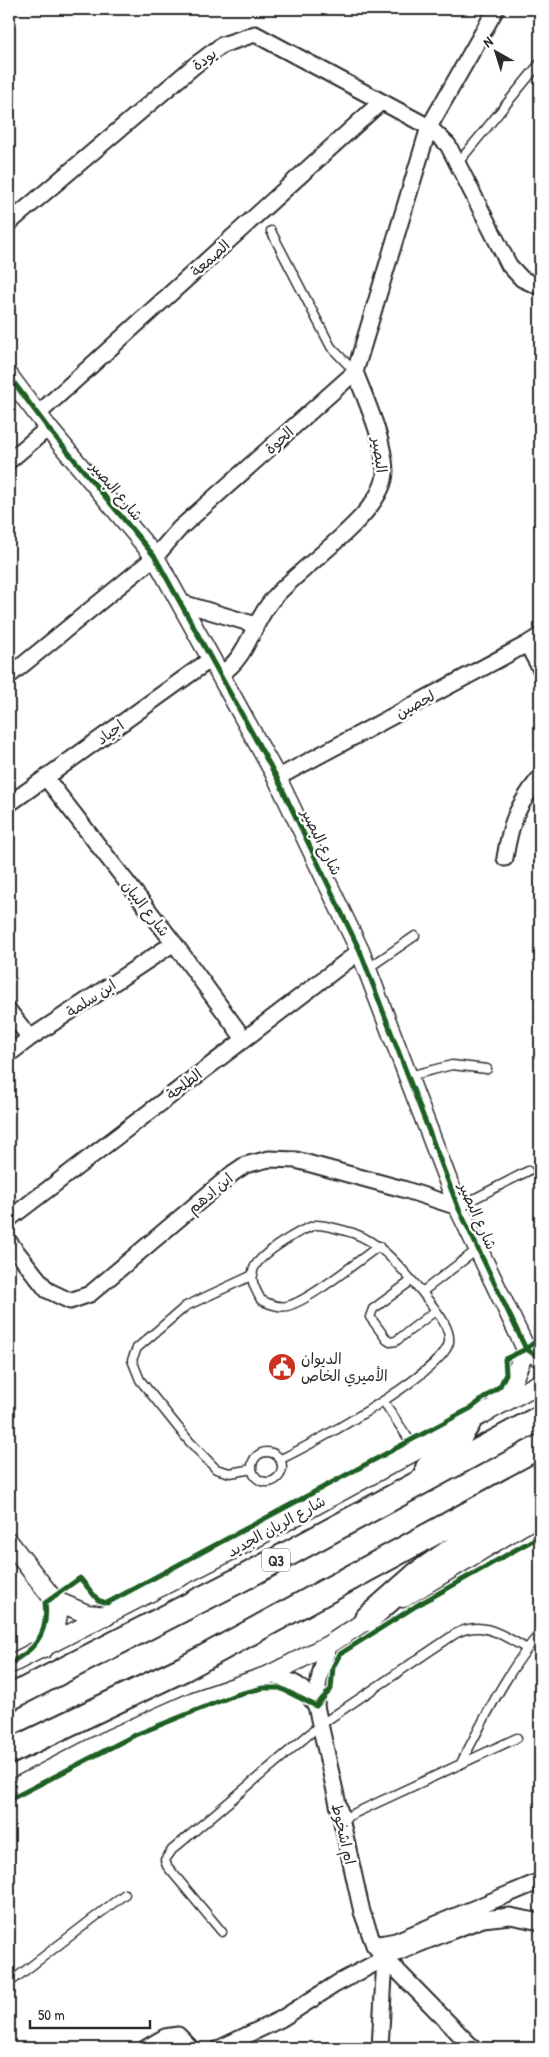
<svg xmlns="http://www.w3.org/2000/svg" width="549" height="2057" viewBox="0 0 549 2057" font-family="'Patrick Hand','Playpen Sans Arabic',sans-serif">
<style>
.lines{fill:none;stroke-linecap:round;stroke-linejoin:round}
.service-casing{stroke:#2b2b2b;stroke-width:11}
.minor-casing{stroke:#2b2b2b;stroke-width:19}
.tertiary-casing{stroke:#2b2b2b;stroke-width:21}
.trunk-casing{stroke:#2b2b2b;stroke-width:28}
.service{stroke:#fff;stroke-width:8}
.minor{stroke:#fff;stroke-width:15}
.tertiary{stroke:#fff;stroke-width:18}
.trunk{stroke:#fff;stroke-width:24}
.cycleway-casing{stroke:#fff;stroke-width:8}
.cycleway{stroke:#1b5e20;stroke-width:5}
.labels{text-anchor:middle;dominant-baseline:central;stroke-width:5;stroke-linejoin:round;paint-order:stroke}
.shield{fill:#fff;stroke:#6b6b6b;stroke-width:1}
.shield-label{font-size:14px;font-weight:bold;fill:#2b2b2b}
.street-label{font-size:15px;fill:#2b2b2b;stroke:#fff}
.poi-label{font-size:15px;fill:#2b2b2b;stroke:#fff;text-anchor:start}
</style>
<rect width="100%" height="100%" fill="#fff"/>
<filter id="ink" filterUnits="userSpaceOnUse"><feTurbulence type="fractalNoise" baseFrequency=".02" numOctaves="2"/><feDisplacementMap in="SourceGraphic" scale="10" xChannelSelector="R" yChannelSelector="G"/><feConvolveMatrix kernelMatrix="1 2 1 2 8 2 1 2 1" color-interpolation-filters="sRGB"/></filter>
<g filter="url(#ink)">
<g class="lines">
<defs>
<path id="service" d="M457 164 540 63
M271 231 331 347 355 372
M367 969 415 936
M409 1076 452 1065 487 1069
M458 1207 528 1171
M379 1246C359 1260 309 1301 287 1306 278 1308 269 1304 261 1300 256 1290 249 1280 254 1268 261 1253 301 1229 316 1225 323 1224 346 1231 353 1233 385 1245 400 1268 422 1292L478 1249
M411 1281 373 1309 370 1317 387 1340 390 1342 396 1341 435 1311
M384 1402 416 1450
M252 1467a15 15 0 1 1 30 0a15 15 0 1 1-30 0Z
M281 1459C311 1445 444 1372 449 1342 451 1325 431 1305 422 1292
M252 1469 230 1473 216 1469 189 1441 140 1380 132 1360 137 1348 186 1306 253 1275
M461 1763C485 1718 506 1672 540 1633
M340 1820 517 1738
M222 1932 167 1866 165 1860 172 1850 320 1725 455 1634C482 1619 503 1635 527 1649
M9 1983 125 1894"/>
<path id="minor" d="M9 223 194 66 222 45 255 34 429 127 448 145 509 265 522 279 540 287
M38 414 381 102
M9 461 48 428
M179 602 256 625
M527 644 540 636
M221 674C248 657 252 624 272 600 298 567 387 513 385 470 383 437 367 403 355 372
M9 676 155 557 180 528 355 372 429 127 496 9
M46 778 174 943 244 1039
M277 778 527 644 540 668
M9 804 211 659
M505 858C511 820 517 807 540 777
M9 1011 30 1038
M9 1054 30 1038 174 943
M9 1219 360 951
M9 1242 47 1290 70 1301 90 1294 233 1173 245 1165 269 1159 296 1160 403 1189 458 1207
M330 1644C321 1665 317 1683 316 1706L362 1912 374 1945 385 1958 473 2048
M269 1675C294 1680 302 1685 316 1706
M374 1945 396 1941 540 1881
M146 2048 165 2037 178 2035 191 2048
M220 2048 281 2019 336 1984 385 1958 451 1931 483 1919 510 1916 540 1922
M380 2048 385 1958"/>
<path id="tertiary" d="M9 376 48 428 155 557 277 778 360 951 458 1207 526 1349 540 1358
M497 1403 509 1389 526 1349
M9 1542 54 1600 58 1614 55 1633 44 1649
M403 1598 540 1515
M54 1600 87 1614 107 1616
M9 1665 250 1541 540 1383
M9 1791 111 1738 194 1701 269 1675 330 1644 376 1614"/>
<path id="trunk" d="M428 1468 455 1443 468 1423
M367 1619 418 1574 460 1545 540 1498
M9 1698 243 1578 540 1418
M9 1752 185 1668 540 1475"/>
</defs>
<use href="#service" class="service-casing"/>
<use href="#minor" class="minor-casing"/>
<use href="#tertiary" class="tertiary-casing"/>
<use href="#trunk" class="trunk-casing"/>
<use href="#service" class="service"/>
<use href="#minor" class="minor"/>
<use href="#tertiary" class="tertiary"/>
<use href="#trunk" class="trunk"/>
<defs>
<path id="cycleway" d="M9 376 48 428 155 557 277 778 360 951 458 1207 526 1349 540 1358
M9 1663C35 1651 49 1633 45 1603L80 1578 98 1600 107 1603 471 1408 500 1386 506 1374 505 1359 526 1349 540 1338
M9 1800 135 1735 235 1695 263 1688H280L316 1706 331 1689 333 1667 340 1654 416 1606 540 1536"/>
</defs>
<use href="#cycleway" class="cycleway-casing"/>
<use href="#cycleway" class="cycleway"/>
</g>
</g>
<defs>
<symbol id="civic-disc" viewBox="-11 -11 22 22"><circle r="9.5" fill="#c8321e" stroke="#fff"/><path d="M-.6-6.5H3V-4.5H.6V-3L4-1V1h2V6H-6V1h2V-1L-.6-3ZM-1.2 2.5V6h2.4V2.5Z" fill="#fff"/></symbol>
</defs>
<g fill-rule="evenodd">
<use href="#civic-disc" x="266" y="1351" width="32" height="32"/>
</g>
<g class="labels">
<rect class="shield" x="262" y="1548.5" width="28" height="23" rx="4"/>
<g class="shield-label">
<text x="276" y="1560">Q3</text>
</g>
<g class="street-label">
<text transform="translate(204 59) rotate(-37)">يودة</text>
<text transform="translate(210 258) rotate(-42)">الصمعة</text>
<text transform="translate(279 440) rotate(-42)">الحوة</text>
<text transform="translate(380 455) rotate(83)">البصير</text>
<text transform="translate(117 491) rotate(50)">شارع البصير</text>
<text transform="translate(415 704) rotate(-28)">لحصين</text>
<text transform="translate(110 732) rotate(-36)">اجياد</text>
<text transform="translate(322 842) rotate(64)">شارع البصير</text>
<text transform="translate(146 908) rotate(52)">شارع البيان</text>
<text transform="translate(91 998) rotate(-33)">ابن سلمة</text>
<text transform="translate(184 1084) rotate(-37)">الطلحة</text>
<text transform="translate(210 1193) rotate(-40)">ابن ادهم</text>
<text transform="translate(478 1216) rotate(66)">شارع البصير</text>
<text transform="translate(276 1526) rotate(-29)">شارع الريان الجديد</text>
<text transform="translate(344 1834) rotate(77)">ام اشخوط</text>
</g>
<g class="poi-label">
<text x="301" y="1358">الديوان<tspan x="301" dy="17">الأميري الخاص</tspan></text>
</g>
</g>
<rect width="549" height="2057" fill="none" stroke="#fff" stroke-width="30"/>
<rect x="15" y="15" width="519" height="2027" fill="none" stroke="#2b2b2b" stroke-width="2" filter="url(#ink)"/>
<g transform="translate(496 52) rotate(321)" stroke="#ffffff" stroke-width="4" paint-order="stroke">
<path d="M0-4L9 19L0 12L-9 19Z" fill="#2b2b2b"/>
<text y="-8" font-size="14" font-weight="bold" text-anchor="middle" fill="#2b2b2b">N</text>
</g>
<path d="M30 2020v8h120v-8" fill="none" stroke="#2b2b2b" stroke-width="2.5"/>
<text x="38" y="2020" font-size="15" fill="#2b2b2b" stroke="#ffffff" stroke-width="4" paint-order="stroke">50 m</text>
</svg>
